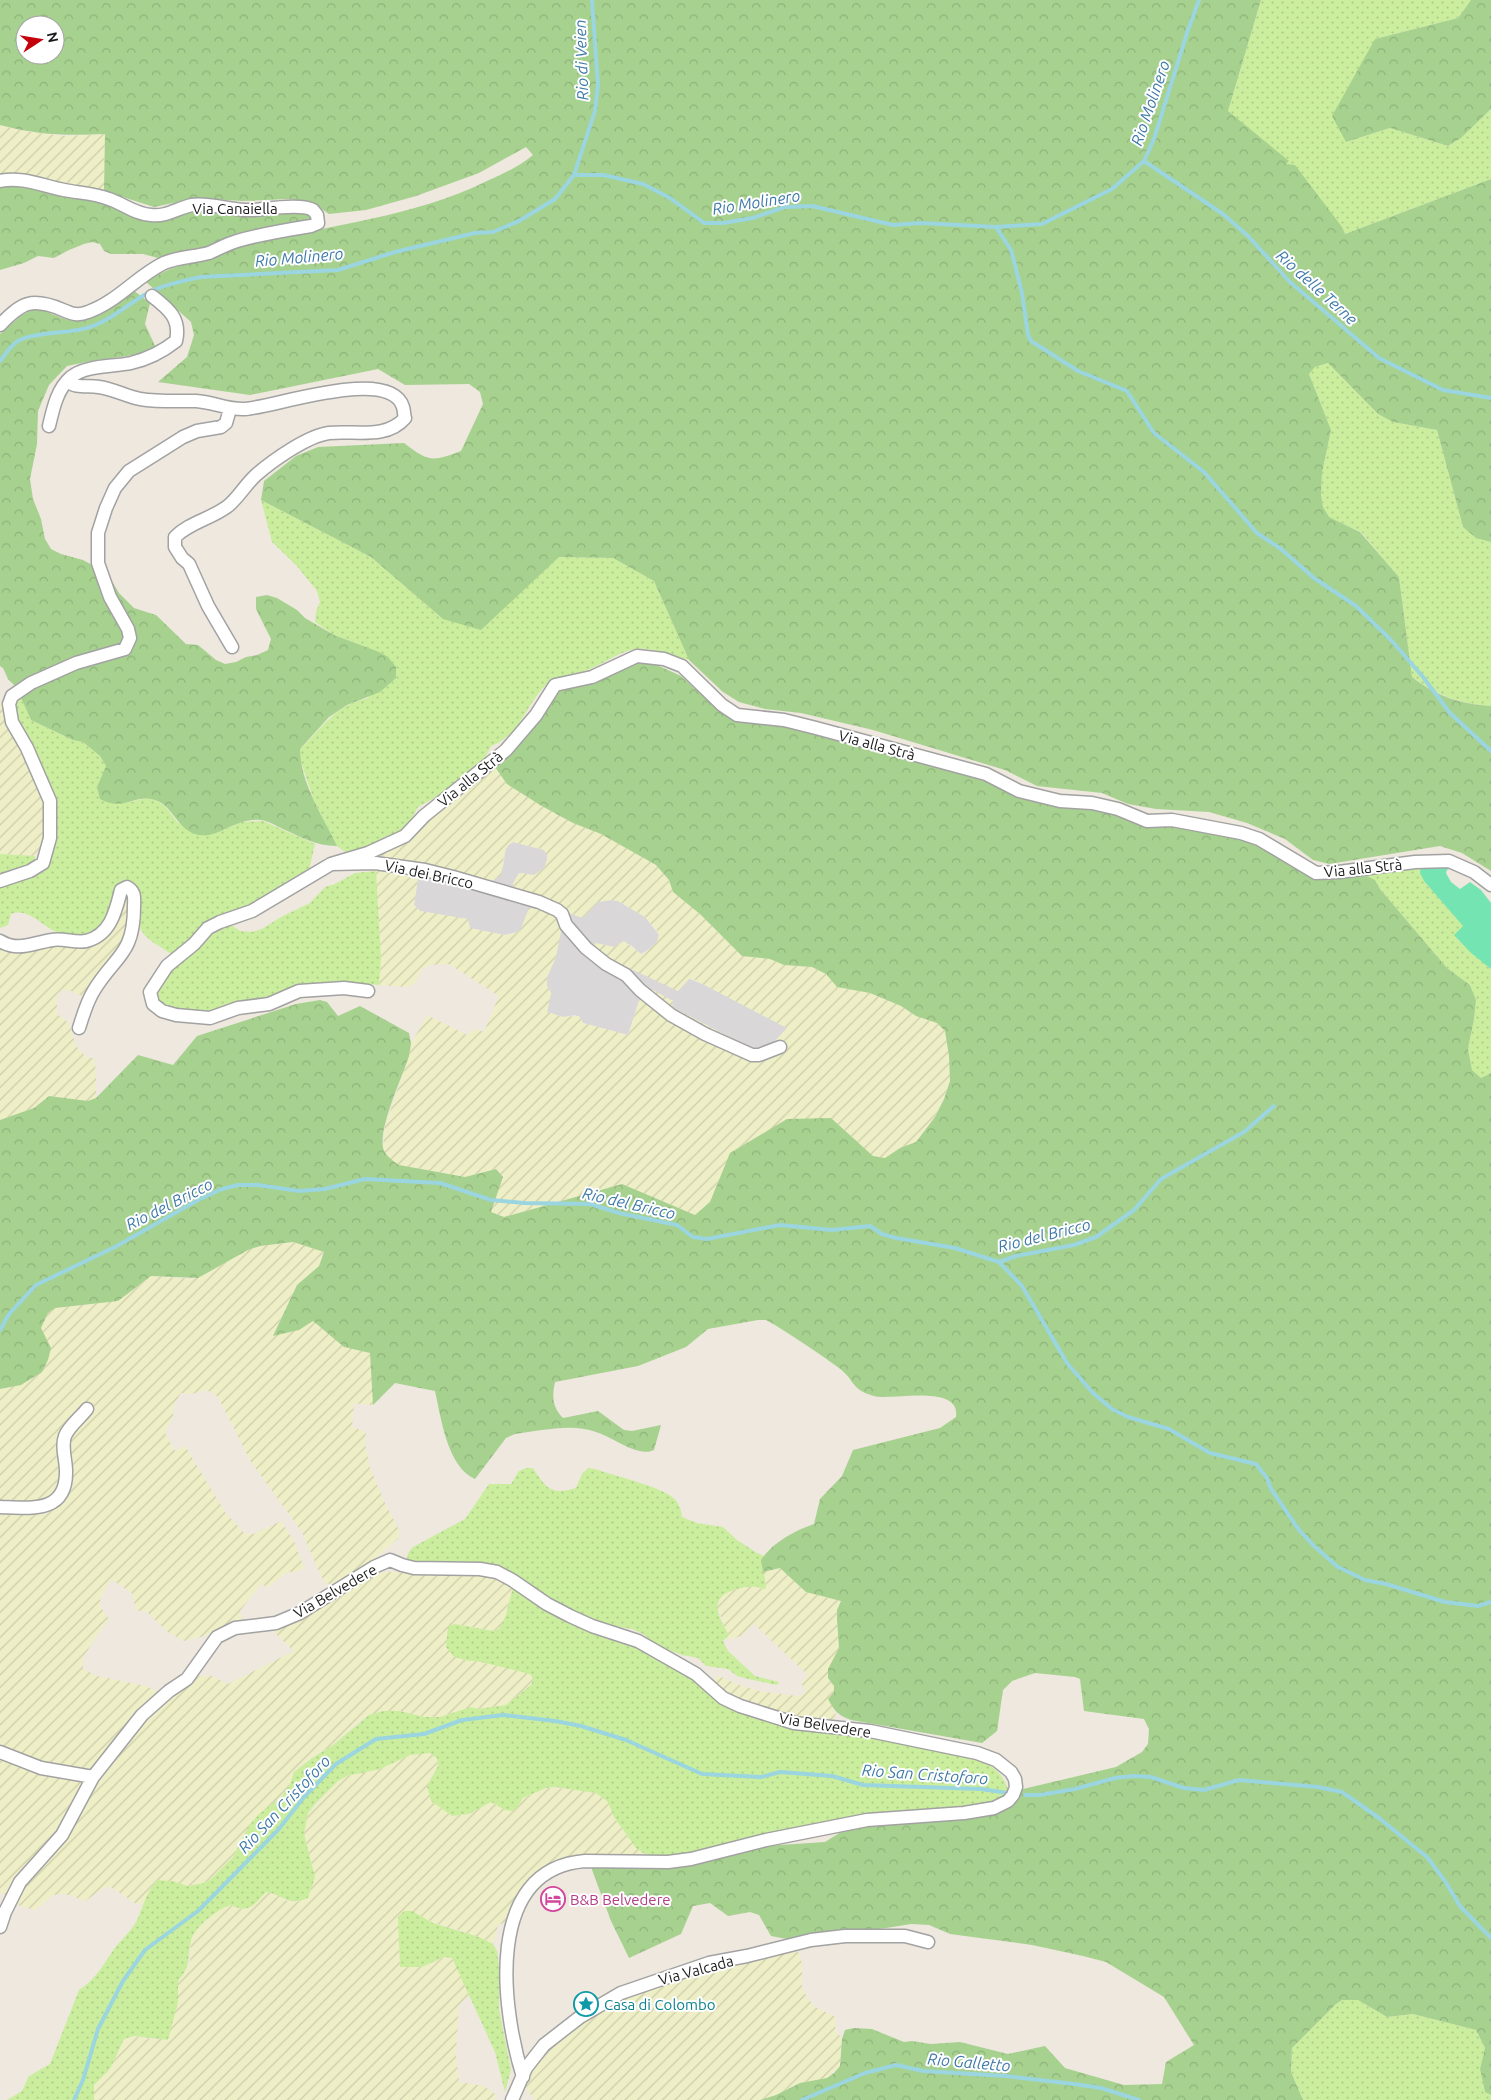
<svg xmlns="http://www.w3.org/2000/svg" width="1491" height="2100" viewBox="0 0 1491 2100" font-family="Ubuntu,sans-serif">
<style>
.residential{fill:#d9d7d7}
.farmland{fill:url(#farmland-furrows)}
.grass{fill:url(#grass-dots)}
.forest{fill:url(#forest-crowns);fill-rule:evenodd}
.pitch{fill:#74e5b2}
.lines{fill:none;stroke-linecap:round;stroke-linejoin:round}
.stream{stroke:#9ad5e0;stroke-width:4}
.minor-casing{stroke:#a2a2a2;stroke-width:15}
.minor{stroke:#fff;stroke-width:12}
.labels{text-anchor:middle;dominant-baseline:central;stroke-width:4;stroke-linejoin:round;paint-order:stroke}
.street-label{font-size:15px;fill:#1b1b1b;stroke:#fff}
.hotel-label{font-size:15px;fill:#b23c85;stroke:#fff;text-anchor:start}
.culture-label{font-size:15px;fill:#0d838f;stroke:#fff;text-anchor:start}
.water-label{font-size:16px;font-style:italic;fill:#3e7aa9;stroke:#fff}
</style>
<defs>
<pattern id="farmland-furrows" width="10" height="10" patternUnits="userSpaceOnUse" patternTransform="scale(1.25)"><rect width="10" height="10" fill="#efefc7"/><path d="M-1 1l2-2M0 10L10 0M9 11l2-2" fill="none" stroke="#cca"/></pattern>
<pattern id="grass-dots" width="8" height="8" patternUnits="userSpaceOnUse" patternTransform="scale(1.25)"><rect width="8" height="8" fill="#cbee9e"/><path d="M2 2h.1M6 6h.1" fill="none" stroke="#aecc88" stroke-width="1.8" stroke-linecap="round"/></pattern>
<pattern id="forest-crowns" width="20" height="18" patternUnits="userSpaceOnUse" patternTransform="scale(1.25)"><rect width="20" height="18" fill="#a7d18f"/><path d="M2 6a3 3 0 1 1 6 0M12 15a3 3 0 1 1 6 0" fill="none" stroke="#8fb37b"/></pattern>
</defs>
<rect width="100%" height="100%" fill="#eee8de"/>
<path class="residential" d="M513 842 544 850 547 853V861L544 868 538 873 534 876 522 873 551 902 567 909 569 913 583 918 598 902 610 900 618 901 645 917 659 935 657 942 651 948 641 954 631 945 620 943 614 947 595 943 705 985 787 1028 783 1034 774 1042 752 1049 672 1007 673 1000 639 1001 628 1035 583 1023 575 1015 563 1017 547 1012 551 993 547 986V977L556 957 520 931 505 935 469 928 435 914 420 911 414 905 420 864 503 867 506 847Z"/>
<path class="farmland" d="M0 125 23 131 63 136 105 134 104 191 12 174 0 175Z
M0 700 39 783 45 807V829L40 848 35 856 0 854Z
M495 767 507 784 540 805 573 823 601 834 656 865 669 880 673 892 700 914 742 956 770 959 784 965 812 967 826 974 837 987 870 993 901 1006 916 1016 937 1023 945 1031 949 1056 950 1081 944 1099 935 1117 916 1142 900 1148 885 1158 873 1156 831 1118 730 1153 710 1202 695 1215 622 1184 504 1217 491 1212 503 1177 496 1169 465 1177 398 1165 390 1159 383 1148 385 1126 409 1056 411 1044 427 1015 467 1035 474 1029 484 1032 499 996 449 964 430 965 422 969 416 982 409 987 379 985 381 958 376 871H394L418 877 414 905 420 911 468 919 470 928 504 935 512 934 520 931 529 908 544 910 552 914 557 921 561 932 556 957 547 977V986L551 993 547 1012 563 1017 579 1016 583 1023 628 1035 639 1001 653 990 673 1001 672 1007 752 1049 774 1042 787 1028 693 979H689L678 991 601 955 592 945 595 943 614 947 624 941 641 954 645 953 657 942 659 935 658 932 645 917 618 901 610 900 598 902 583 918 569 913 567 909 551 902 516 891 513 888V883L519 873 534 875 544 868 548 857 544 850 513 842 509 844 505 851 501 875 491 882 420 864 375 856 409 842 425 823Z
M130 897 126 940 82 996 71 991 62 990 57 996V1014L69 1023 76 1046 87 1058H94L96 1072V1098L88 1101 49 1096 34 1108 0 1120V945L48 943 124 898Z
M293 1242 324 1252 319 1266 297 1285 273 1335 299 1330 313 1321 344 1347 371 1353 373 1405 354 1403 352 1427 366 1432 365 1444 370 1468 384 1501 399 1530V1538L362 1569 336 1585 326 1583 320 1574 302 1532 251 1462 218 1397 212 1392 204 1390 192 1394 181 1393 174 1404 173 1416 165 1433 175 1451 185 1446 225 1512 245 1534H254L281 1521 294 1541 304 1568 293 1573 289 1571 268 1587 261 1584 240 1611 243 1621 217 1629 205 1636 184 1641 168 1632 147 1612 136 1610 132 1593 111 1579 100 1599V1606L109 1619 95 1638 83 1658V1669L97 1676 146 1686 167 1696 200 1676H212L228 1684 294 1651 275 1633 274 1629 369 1575 384 1572 489 1573 513 1587 506 1615 499 1629 493 1631 455 1624 464 1660 481 1662 526 1672 531 1675 533 1680 531 1685 506 1705 478 1709 471 1707 440 1717H424L400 1711 369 1715 362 1719 333 1745 312 1757 294 1772 290 1784 282 1796 258 1815 248 1827 233 1857 210 1880 203 1883 188 1886 172 1881 151 1887 145 1902 138 1905 111 1887 104 1888 85 1901 69 1895 61 1894 53 1895 35 1910 20 1906 0 1892V1511L48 1514 45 1502 0 1503V1389H4L51 1348 41 1328 48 1313 55 1308 118 1301 151 1276 194 1279 248 1250 260 1246Z
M780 1568 806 1592 841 1601 837 1610V1620L839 1648 828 1669V1678L834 1686 833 1710 836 1714 832 1722 799 1719 741 1703 715 1685V1678L719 1676 739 1685 759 1691 797 1696 802 1695 806 1691 801 1683 808 1675 754 1624 741 1636 732 1639 725 1638 729 1635 724 1627 718 1607 721 1595 727 1591 751 1586 765 1589 766 1586 763 1572Z
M430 1753 437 1758 438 1766 430 1779 431 1801 452 1816 469 1814 491 1802 505 1810 519 1805 523 1798 546 1788 580 1789 596 1793 608 1802 614 1817 632 1843 643 1853 638 1856H601L528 1883 514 1904 507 1921 498 1925 493 1944 456 1929 433 1923 427 1919 399 1917 400 1967H422L444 1957 452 1958 470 1994 459 2005 456 2054 459 2082 484 2086 496 2095 495 2100H94V2085L110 2069 124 2039 134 2036 157 2040 178 2002V1981L185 1972 190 1963 191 1940 196 1930 220 1908 231 1905 240 1909 251 1907 266 1892 278 1894 287 1901 298 1902 315 1877 304 1834 308 1813 338 1781 347 1776 380 1769 410 1755Z
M794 1950 799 1953 802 1964V1988L808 1999 815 2007 836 2017 835 2029 842 2039 840 2066 827 2078 800 2083 776 2095 760 2100H535L523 2085 533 2062 585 2019 616 2000 664 1982Z"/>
<path class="grass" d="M1261 0H1471L1458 18 1375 39 1346 142 1390 128 1448 146 1461 138 1491 109V179L1345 234 1286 164 1228 111Z
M1328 363 1378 414 1393 422 1437 430 1463 527 1491 542V706C1461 704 1436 695 1412 677L1399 577 1361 532 1328 517 1323 507 1321 495 1322 473 1331 430 1309 374 1315 367Z
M261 500 371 557 443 619 527 586 559 557 613 558 654 581 689 660C671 655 649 645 630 650 614 655 600 666 585 671 570 676 554 676 543 688 525 708 519 736 491 746L484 760 445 792 418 807 411 820 396 834 378 846 352 853 345 852 337 846 314 801 300 759V749C324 727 334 705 369 698L358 644 334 635 315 622 316 612 320 602 317 591 296 565 272 542Z
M21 698 31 720 73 740 83 742 100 756 106 766 97 788 132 802C156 792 165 805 178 823L221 831 241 822 263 821 315 844 309 870 272 894 243 907 212 918 198 928 190 939 172 955C162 946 143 940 140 926 137 910 147 885 126 882 121 891 109 922 103 927 100 929 95 931 92 932 53 951 37 904 11 914L8 925 0 928V884L44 872 55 848 56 832 14 713 17 702Z
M0 854 35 856V862L25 869 0 875Z
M1421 863 1424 881 1464 926 1455 934 1458 940 1491 969V1073L1481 1078 1472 1070 1468 1049 1474 1019 1476 1000 1470 985 1447 968 1380 889 1375 880 1367 876 1381 871Z
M376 871 381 958 379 985C351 982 320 982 292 987 282 989 273 996 264 999 237 1009 194 1018 167 1006 162 1003 156 998 157 991 158 980 199 939 209 933 216 929 224 927 231 925L240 931 251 932 262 929 281 917 310 903 325 887 335 884 355 873Z
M526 1468H533C546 1488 551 1496 576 1488L582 1474 588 1468 595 1469C612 1475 661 1487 672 1497 679 1502 681 1509 682 1517L697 1523 723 1527 737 1540 757 1553 764 1556 762 1560 766 1586 765 1589C755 1586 748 1586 737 1589 709 1596 716 1614 729 1635L723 1641 728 1651 755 1676 779 1682 777 1685 748 1679 737 1676 728 1669 706 1666 698 1658 682 1655 658 1646 643 1634 632 1629 612 1626 570 1610 521 1580 487 1564 458 1562 414 1563 407 1560 408 1553 413 1547 465 1519 489 1484H511L519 1471Z
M513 1587 625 1639 691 1676 713 1697 849 1732 968 1755C988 1763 1000 1768 1008 1789L1003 1799 971 1808 848 1817 825 1825 683 1856 650 1855 643 1853 636 1848 614 1817 608 1802 596 1793 555 1787 546 1788 523 1798 519 1805 513 1811 505 1810 491 1802 469 1814 452 1816 431 1801 427 1786 438 1766 437 1758 430 1753 410 1755 380 1769 347 1776 338 1781 315 1804 308 1813 304 1834 315 1877 308 1898C288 1907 285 1895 266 1892 254 1905 249 1914 231 1905 218 1909 194 1927 191 1941 186 1960 193 1963 178 1981V2002L168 2040 134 2036 124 2039 110 2069 94 2085V2100H0H7L22 2091 29 2076 50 2064 79 1990C95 1980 104 1964 114 1949 121 1940 130 1932 136 1922 143 1908 146 1892 157 1880L172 1881 188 1886 203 1883 210 1880 233 1857 248 1827 258 1815 282 1796 290 1784 294 1772 312 1758 333 1745 369 1715 383 1711H400L424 1717H440L471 1707 478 1709 506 1705 531 1685 533 1680 531 1675 526 1673 481 1662 464 1660 453 1656 446 1647 448 1626 455 1624 493 1631 499 1629 506 1615Z
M404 1911H412L433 1923 479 1937 493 1944 497 1951 500 1974 499 2009 511 2070 505 2092 495 2052 452 1958 444 1957 422 1967H400L398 1917Z
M1342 2000H1358L1387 2017 1413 2014 1476 2030 1485 2048 1480 2069 1485 2092 1491 2095V2100H1303L1291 2072 1292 2048 1336 2004Z"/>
<path class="forest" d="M0 0H1261L1228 111 1289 161 1286 164 1295 165 1342 227 1345 234 1491 179V542L1476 538 1463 527 1437 430 1393 422 1378 414 1328 363 1315 367 1309 374 1331 430 1322 473 1321 495 1323 507 1329 517 1360 532 1399 577 1412 677C1436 696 1460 704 1491 706V871L1462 853 1440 846 1329 864 1313 860 1285 839 1247 823 1209 812 1156 809 1128 804 1102 793 1037 786 1005 770 873 730 801 713 765 709 739 702 723 692 689 660 654 581 613 558 559 557 481 630 443 619 371 557 261 500 264 481 296 456 318 447 404 443C429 462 432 462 461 451L483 404 480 392 469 384 405 385 378 369 250 395 158 382 187 357 194 335 191 322 145 281C252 226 379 234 487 181 503 174 520 166 533 155L526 147 479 173 416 196 366 210 329 214 313 203 289 199 242 201 197 198 154 207 104 191 105 134C66 136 38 135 0 125ZM25 25H55V55H25Z
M1471 0H1491V109L1461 138 1448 146 1390 128 1346 142 1332 116 1375 39 1458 18Z
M18 183 110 204 125 212 188 210 292 211 311 215 313 220 188 253 158 258 143 254H111L104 251 100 244 92 242 84 244 69 250 54 258 38 256 24 263 0 270V184Z
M133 290 150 303 145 324 156 348 141 354 91 361 67 366 49 385 38 411 37 444 30 479 33 499 41 519 45 539 51 549 61 554 83 560 107 573 119 593 134 608 156 615 186 644 198 645 216 660 225 664 236 662 246 657 257 655 268 650 271 639 256 609V597L267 595 277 598 297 610 305 618 334 635 379 652 388 657 396 667V678L380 692 347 705 329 717 300 749C300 783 323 816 337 846 316 846 301 837 283 829 276 826 269 821 261 820 236 817 220 838 199 835 177 831 174 806 155 800 134 793 125 812 100 799L97 787 106 766 100 756 83 742 73 740 31 720 16 687 8 679 3 668 0 666V334L22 315 36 308C47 311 59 318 70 320 96 324 115 305 133 290Z
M638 662 657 665 681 676 718 710 735 720 783 726 815 734 983 780 1017 797 1059 807 1091 809 1116 815 1146 827 1172 826 1222 834 1257 844 1315 879 1367 876 1375 880 1380 889 1447 968 1470 985 1476 1000 1474 1019 1468 1049 1472 1070 1481 1078 1491 1073V2095L1485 2092 1480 2069 1485 2048 1476 2030 1413 2014 1387 2017 1358 2000H1342L1336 2004 1292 2048 1291 2072 1303 2100H760L776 2095 800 2083 827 2078 834 2073 840 2066 842 2039 845 2030 854 2028 872 2029 904 2042 912 2041 931 2044 960 2042 1008 2054 1045 2046 1065 2068 1124 2085 1162 2084 1166 2062 1194 2045 1164 1997 1106 1962 1083 1956 1032 1945 950 1934 929 1925 911 1924 880 1929 837 1931 787 1939 771 1936 759 1915 750 1912 728 1916 710 1903 693 1906 681 1934 629 1958 611 1921 591 1867 697 1863 765 1846 825 1842 841 1832 859 1826 976 1816 1004 1810 1023 1789 1116 1767 1142 1752 1148 1744 1149 1729 1144 1719 1084 1711 1080 1679 1075 1677 1035 1673 1012 1681 1003 1690 997 1731 982 1743 851 1720C838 1715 835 1712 828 1699L834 1692V1686L828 1678V1669L839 1648 837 1620V1610L841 1601 806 1592 780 1568 763 1572 761 1560C773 1542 794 1531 814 1524L820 1499 842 1476 853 1450 940 1428 956 1417C961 1383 891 1401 874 1396 851 1390 855 1380 839 1368 819 1353 797 1339 775 1325L766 1320H758L708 1329 686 1347 638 1366 555 1382C552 1396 552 1407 563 1418L598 1411 624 1430 632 1431 661 1425 654 1450C638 1458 613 1437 596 1432 571 1423 541 1431 515 1434L506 1438 475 1479C447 1467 441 1417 435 1391L395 1383 373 1405 370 1353 344 1347 313 1321 299 1330 273 1336 297 1285 319 1266 324 1252 293 1242 260 1246 248 1250 198 1278 151 1276 118 1301 55 1308 48 1313 41 1328 51 1348 48 1360 42 1372 21 1385 0 1389V1120L34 1108 49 1096 88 1101 96 1098 138 1055 173 1065 197 1036 296 1004 320 1000 327 1002 338 1016 360 1006 409 1033 411 1044 409 1056C402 1078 379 1126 383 1148 385 1155 393 1161 399 1165L465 1177 496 1169 503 1177 491 1212 504 1217 622 1184 695 1215 710 1202 730 1153 787 1119 831 1118 873 1156 885 1158 900 1148 916 1142 935 1117 944 1099 950 1081 949 1056 945 1031 937 1023 916 1016 901 1006 870 993 837 987 826 974 812 967 784 965 770 959 742 956 700 914 673 892 669 880 656 865 601 834 573 823 540 805 507 784 495 767 525 739 541 718 559 690Z"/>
<path class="pitch" d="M1421 863 1454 866 1447 870 1446 873 1451 882 1460 889 1470 882 1481 890 1491 903V969L1470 952 1454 935 1463 926 1424 881 1420 873Z"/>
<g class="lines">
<path class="stream" d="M1144 161 1223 214 1248 236 1290 282 1379 358 1443 390 1491 398
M574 175 595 111 598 85 592 0
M996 227 1011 250 1014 261 1022 293 1028 335 1031 341 1078 371 1127 391 1154 433 1204 472 1257 533 1281 549 1314 578 1356 606 1391 640 1423 677 1450 713 1491 751
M0 361C5 355 11 345 18 341 31 333 63 333 78 330 105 326 123 307 146 294 162 285 183 281 201 277L338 270 395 252 475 233 493 232 519 221 555 199 574 175H603L643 184 670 198 704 223H723L753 218 785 207 812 206 893 225 921 223 996 227 1042 224 1112 189 1144 161 1154 139 1187 33 1199 0
M999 1262 1022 1286 1067 1363 1093 1393 1112 1409 1128 1417 1169 1429 1210 1453 1256 1464 1267 1478 1271 1489 1299 1530 1314 1546 1338 1567 1365 1580 1386 1584 1445 1602 1478 1606 1491 1602
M0 1330 9 1314 36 1285 115 1247 198 1200 222 1189 238 1185H258L299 1191 325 1189 365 1179 440 1183 491 1200 524 1203 590 1204 619 1213 677 1225 693 1237 707 1239 780 1225 832 1230 870 1226 882 1234 896 1238 955 1248 999 1262 1016 1256 1074 1245 1096 1237 1134 1210 1161 1179 1244 1132 1274 1106
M1025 1795H1040L1075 1789 1115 1778 1133 1776 1151 1777 1184 1788 1204 1790 1239 1780 1318 1787 1342 1792 1379 1818 1427 1857 1445 1881 1460 1906 1491 1938
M74 2100 83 2080 98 2029 123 1981 145 1950 198 1911 211 1898 278 1830 304 1797 336 1764 376 1739 424 1734 462 1720 503 1715 555 1721 581 1726 626 1740 702 1774 761 1777 780 1772 832 1776 863 1785 981 1789 1008 1793
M802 2100 865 2073 896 2065 923 2071 1006 2076 1074 2084 1101 2088 1139 2100"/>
<defs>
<path id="minor" d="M0 181C22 176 43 186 64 190 79 193 94 193 109 199 124 204 135 214 151 215 167 217 177 208 192 205 209 202 232 211 253 210 268 209 301 203 313 210L317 215 318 223 311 226C286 230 261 234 237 241 227 244 218 249 209 253 194 257 178 257 164 263 137 276 117 302 88 312 78 316 72 314 63 310 32 297 22 302 0 325
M67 381C76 389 88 385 99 387 113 389 126 396 140 399 158 402 178 401 196 401 213 402 228 410 245 409 275 407 390 366 403 407 404 410 404 415 405 418 386 440 354 430 329 433 307 436 272 461 256 475 245 485 239 497 228 506 211 519 190 522 175 537V547L182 558 189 564 208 606 232 647
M49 426C53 409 57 389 71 377 86 365 112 367 131 363 148 359 162 352 176 341 181 319 169 309 152 296
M331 864 368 853 405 836 424 816 506 750 536 715 555 685 592 677 637 656 664 659 682 666 722 705 737 715 784 720 816 728 986 774 1019 791 1060 801 1092 803 1118 809 1147 821 1172 820 1241 833 1259 839 1316 873 1339 872 1415 862 1449 861 1474 872 1491 885
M0 881 30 871 43 863 50 838V801L27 748 12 722 9 704 12 696 31 683 76 663 125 649 130 638 128 629 110 597 98 563V533L106 508 115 488 129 471 183 437 197 431 221 427 226 423 230 409
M0 941C18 952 32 943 52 940 63 938 75 943 86 941 111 935 116 910 121 890L127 887C136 892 134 899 134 907 134 956 114 956 93 992 86 1004 83 1016 79 1028
M368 991 344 988 299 991 269 1004 238 1008 210 1018 176 1015 162 1011 153 1004 150 992 167 966 194 944 208 928 220 922 252 911 331 864 375 863 425 870 453 877 539 902 557 910 562 914 566 925 586 948 606 964 626 975 640 990 671 1015 705 1034 752 1055H759L780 1047
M0 1507C30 1508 67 1514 66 1471 66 1459 61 1447 65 1436 69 1426 81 1417 87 1409
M0 1752 41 1768 93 1777
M0 1927 5 1912 20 1882 62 1835 93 1777 142 1715 169 1691 187 1679 217 1637 235 1628 276 1623 300 1613 374 1567 390 1560 402 1565 414 1568 480 1569 497 1572 512 1580 547 1604 570 1616 592 1626 638 1641 696 1674 723 1698 740 1706 794 1723 870 1731 977 1753 996 1760 1011 1772 1015 1779 1016 1787 1013 1795 1008 1801 994 1808 964 1813 867 1820 766 1840 691 1859 668 1862 585 1861C483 1869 502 2010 523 2077
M512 2100 526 2068 544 2045 580 2017 621 1993 709 1963 747 1956 811 1940 845 1936H905L928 1942"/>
</defs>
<use href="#minor" class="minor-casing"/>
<use href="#minor" class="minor"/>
</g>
<defs>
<symbol id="hotel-ring" viewBox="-11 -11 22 22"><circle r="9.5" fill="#fff" stroke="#d1479c" stroke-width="1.5"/><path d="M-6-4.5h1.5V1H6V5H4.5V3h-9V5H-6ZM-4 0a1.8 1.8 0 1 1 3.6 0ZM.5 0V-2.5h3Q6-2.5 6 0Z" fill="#d1479c"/></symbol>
<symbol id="sight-ring" viewBox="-11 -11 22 22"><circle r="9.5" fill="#fff" stroke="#0f9aa8" stroke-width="1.5"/><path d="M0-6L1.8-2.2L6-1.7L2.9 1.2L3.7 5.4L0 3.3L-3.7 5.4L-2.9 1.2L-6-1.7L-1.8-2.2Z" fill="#0f9aa8"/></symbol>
</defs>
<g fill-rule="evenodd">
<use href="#hotel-ring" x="539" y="1885" width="28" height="28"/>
<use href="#sight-ring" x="572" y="1990" width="28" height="28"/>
</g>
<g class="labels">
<g class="street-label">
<text x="235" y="208">Via Canaiella</text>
<text transform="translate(877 745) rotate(15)">Via alla Strà</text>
<text transform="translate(470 779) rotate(-39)">Via alla Strà</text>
<text transform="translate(1363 868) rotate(-6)">Via alla Strà</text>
<text transform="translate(429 874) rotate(12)">Via dei Bricco</text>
<text transform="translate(335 1591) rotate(-30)">Via Belvedere</text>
<text transform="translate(825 1725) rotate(9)">Via Belvedere</text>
<text transform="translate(696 1970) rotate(-15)">Via Valcada</text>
</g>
<g class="hotel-label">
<text x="570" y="1899">B&amp;B Belvedere</text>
</g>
<g class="culture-label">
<text x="604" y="2004">Casa di Colombo</text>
</g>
<g class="water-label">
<text transform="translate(581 60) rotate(-92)">Rio di Veien</text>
<text transform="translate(1150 103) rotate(-71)">Rio Molinero</text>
<text transform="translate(756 202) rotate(-9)">Rio Molinero</text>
<text transform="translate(299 257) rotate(-5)">Rio Molinero</text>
<text transform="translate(1317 287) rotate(42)">Rio delle Terne</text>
<text transform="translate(629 1203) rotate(13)">Rio del Bricco</text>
<text transform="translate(169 1204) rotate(-27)">Rio del Bricco</text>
<text transform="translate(1044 1235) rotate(-14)">Rio del Bricco</text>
<text transform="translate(925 1774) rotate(4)">Rio San Cristoforo</text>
<text transform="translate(284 1804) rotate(-47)">Rio San Cristoforo</text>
<text transform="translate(969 2062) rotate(5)">Rio Galletto</text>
</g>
</g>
<g transform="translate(40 40) rotate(78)"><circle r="24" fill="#ffffff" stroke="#a4a4a4"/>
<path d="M0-4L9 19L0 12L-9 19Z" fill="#c5000d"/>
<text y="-8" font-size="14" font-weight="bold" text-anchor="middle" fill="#1b1b1b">N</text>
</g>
</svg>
